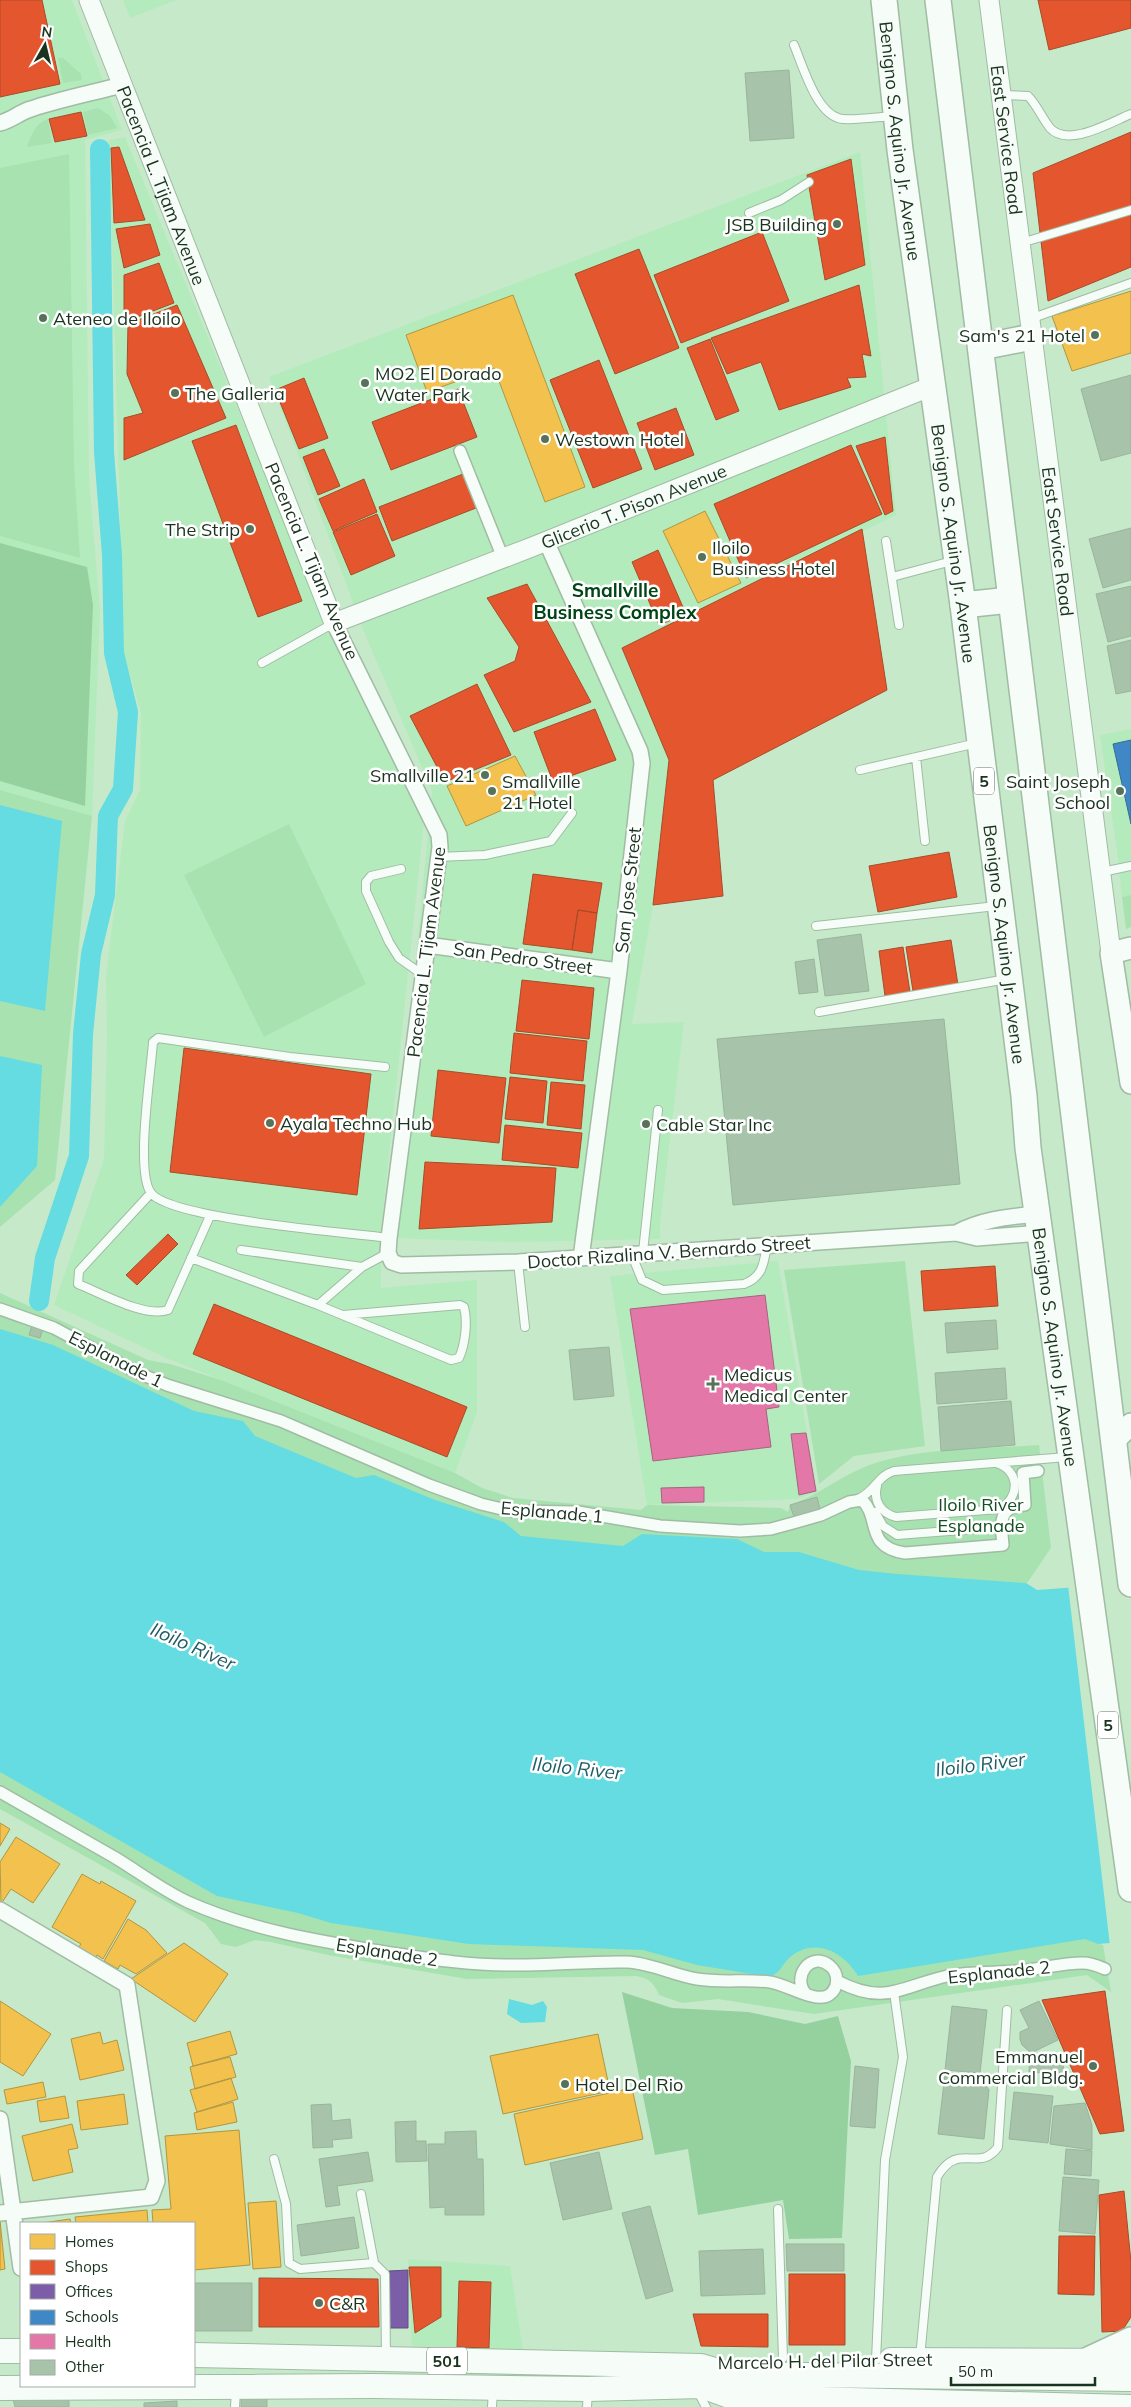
<svg xmlns="http://www.w3.org/2000/svg" width="1131" height="2407" viewBox="0 0 1131 2407" font-family="Mulish,sans-serif">
<style>
.built{fill:#b4ebbc}
.green{fill:#a8e2b0}
.forest{fill:#94d19e}
.water{fill:#64dce1}
.pier{fill:#c6e9ca}
.homes{fill:#f2c14e;stroke:#b19640}
.shops{fill:#e4572e;stroke:#a74c29}
.offices{fill:#7b5ea7;stroke:#5e517e}
.schools{fill:#3f88c5;stroke:#346e93}
.health{fill:#e377a8;stroke:#a6637f}
.lines{fill:none;stroke-linecap:round;stroke-linejoin:round}
.canal{stroke:#64dce1;stroke-width:20}
.building{fill:#a7c4ab;stroke:#99b59d}
.service-casing{stroke:#a0bca4;stroke-width:10}
.pedestrian-casing{stroke:#a0bca4;stroke-width:14}
.minor-casing{stroke:#a0bca4;stroke-width:18}
.tertiary-casing{stroke:#a0bca4;stroke-width:21}
.secondary-casing{stroke:#a0bca4;stroke-width:24}
.primary-casing{stroke:#a0bca4;stroke-width:26}
.trunk-casing{stroke:#a0bca4;stroke-width:28}
.service{stroke:#f6fcf7;stroke-width:8}
.pedestrian{stroke:#f6fcf7;stroke-width:11}
.minor{stroke:#f6fcf7;stroke-width:15}
.tertiary{stroke:#f6fcf7;stroke-width:19}
.secondary{stroke:#f6fcf7;stroke-width:21}
.primary{stroke:#f6fcf7;stroke-width:24}
.trunk{stroke:#f6fcf7;stroke-width:25}
.poi-dot{fill:#56735a;stroke:#fff;stroke-width:2}
.labels{text-anchor:middle;dominant-baseline:central;stroke-width:5;stroke-linejoin:round;paint-order:stroke}
.shield{fill:#fff;stroke:#5e7062;stroke-width:1}
.shield-label{font-size:16px;font-weight:bold;fill:#19331e}
.street-label{font-size:18px;fill:#19331e;stroke:#fff}
.poi-label{font-size:18px;fill:#19331e;stroke:#fff;text-anchor:start}
.park-label{font-size:18px;fill:#134e22;stroke:#fff}
.neighbourhood-label{font-size:19px;font-weight:bold;fill:#004516;stroke:#fff}
.water-label{font-size:19px;font-style:italic;fill:#205d66;stroke:#fff}
</style>
<rect width="100%" height="100%" fill="#c6e9ca"/>
<path class="built" d="M0 0H72L122 130 85 140 89 479 100 610 92 816 0 790Z
M123 0H176L130 18Z
M125 137 330 632 424 821 381 1230V1288L477 1280V1412L455 1473 166 1358 54 1305 104 1159 107 1036 106 977 125 821 140 790 141 713 124 654 109 140Z
M860 152 896 515 622 648 669 760 653 905 632 1024 684 1022 660 1223V1239L509 1242 389 1238 432 791 364 632 269 377Z
M1131 729V895L1122 897 1117 850 1100 735Z
M778 1261 817 1492 797 1499 647 1505 610 1276Z
M408 2259 510 2266 523 2351 412 2346Z"/>
<path class="green" d="M58 58H63L81 74 82 80 63 83Z
M98 108 110 116 117 128 88 135 83 112Z
M48 119 52 143 27 147C31 136 35 123 48 119Z
M69 154 74 467 80 558 0 536V168Z
M0 790 92 816 55 1180 0 1227Z
M289 824 366 984 264 1037 184 875Z
M1131 895V927L1126 929 1122 897Z
M905 1261 925 1446 854 1456 819 1484 784 1270Z
M0 1293 148 1360 170 1364 221 1380 455 1473 482 1488 513 1498 641 1510 647 1505 781 1508 788 1512 790 1505C816 1496 834 1481 858 1470 905 1447 986 1449 1039 1445L1051 1548 1027 1583 570 1561 0 1344Z
M0 1756 1069 1923 1090 1941 1103 1945 1111 1992 1087 1975 814 2014 718 1999 682 2003 659 1995C654 1983 649 1978 636 1976L467 1979 328 1955 271 1942 255 1940 236 1947 221 1944 205 1923 0 1809Z"/>
<path class="forest" d="M0 543 87 567 93 605 85 806 0 781Z
M622 1992 672 2008 748 2012 805 2024 838 2016 851 2061 842 2238 789 2239 783 2200 698 2215 688 2149 655 2155Z"/>
<path class="water" d="M0 805 62 821 45 1011 0 1001Z
M0 1056 42 1065 37 1166 0 1207Z
M0 1329 53 1345 194 1411 243 1421 255 1436 356 1478 374 1475 435 1500 504 1522 521 1536 623 1546 642 1534 737 1539 764 1552H799L859 1570 897 1574 1026 1583 1037 1590 1131 1583V1941L1098 1944 1085 1939 858 1976C844 1952 814 1936 789 1958 782 1965 780 1973 770 1977L697 1965 643 1950 469 1944 331 1923 298 1913 217 1896 0 1772Z
M509 1999 532 2005 543 2001 547 2007 545 2022 521 2023 507 2014Z"/>
<path class="pier" d="M1131 1581V1944L1110 1946 1068 1585Z"/>
<path class="homes" d="M1131 291V353L1072 371 1052 316Z
M513 295 585 487 545 502 494 368 427 392 406 335Z
M705 511 741 583 698 603 663 531Z
M515 756 536 795 466 826 447 786Z
M0 1823 10 1829 0 1846Z
M16 1837 60 1864 33 1903 11 1889 1 1904 0 1862Z
M82 1874 100 1884 101 1881 136 1901 103 1959 97 1955 95 1960 77 1949 81 1944 52 1927Z
M128 1919 146 1930 167 1953 136 1974 120 1965 118 1969 104 1961Z
M184 1943 228 1974 195 2022 131 1979Z
M0 2001 51 2034 23 2076 0 2062Z
M230 2031 237 2054 193 2066 187 2043Z
M100 2032 103 2044 117 2040 124 2070 80 2080 71 2039Z
M598 2034 610 2091 503 2114 490 2056Z
M230 2057 236 2077 195 2089 190 2067Z
M231 2078 238 2099 197 2112 190 2090Z
M43 2082 46 2097 7 2104 4 2090Z
M632 2088 643 2139 525 2165 514 2114Z
M124 2094 128 2124 81 2130 77 2101Z
M65 2096 69 2118 40 2122 37 2101Z
M233 2102 237 2122 197 2130 194 2113Z
M72 2124 78 2148 68 2150 73 2172 33 2181 22 2136Z
M239 2130 250 2265 194 2270V2223H153L152 2210 171 2209 165 2136Z
M276 2201 281 2267 253 2269 248 2203Z
M147 2210 148 2223H76L75 2217Z
M70 2219 71 2223H42Z
M0 2221 5 2269 0 2270Z"/>
<path class="shops" d="M0 0H42L60 84 0 97Z
M1038 0H1131V28L1049 50Z
M81 112 87 136 55 142 49 119Z
M1131 132V267L1048 301 1033 173Z
M119 147 145 220 114 223 111 148Z
M851 159 865 265 825 280 807 175Z
M150 224 160 255 124 268 116 229Z
M762 232 789 301 681 343 654 275Z
M639 249 679 348 615 374 575 274Z
M159 263 174 303 124 322V275Z
M859 285 871 356 862 354 866 377 847 378 851 387 779 410 761 362 727 374 711 338Z
M177 305 226 418 124 460V418L143 413 127 374 128 324Z
M710 339 739 411 716 420 687 348Z
M599 360 642 469 593 488 550 380Z
M304 378 328 438 299 449 275 390Z
M458 389 477 437 391 470 372 422Z
M676 408 694 455 655 470 637 423Z
M236 425 302 601 258 617 192 441Z
M885 437 893 511 885 515 856 446Z
M851 445 882 514 746 578 714 504Z
M324 449 340 486 318 495 303 457Z
M463 474 476 508 392 541 379 507Z
M364 479 377 512 333 531 319 499Z
M377 514 395 556 351 575 333 532Z
M862 529 887 690 713 780 723 896 653 905 669 760 622 648Z
M658 550 686 614 659 625 632 562Z
M527 584 591 702 514 732 484 675 515 661 519 647 487 598Z
M477 684 511 755 445 782 410 716Z
M595 709 616 760 553 782 534 732Z
M949 852 957 897 878 912 869 866Z
M533 874 602 883 597 913 578 910 572 950 523 944Z
M578 910 597 913 592 953 572 950Z
M951 940 958 985 913 991 906 947Z
M903 947 910 992 885 996 879 951Z
M522 980 594 988 589 1039 516 1031Z
M514 1033 587 1041 583 1081 510 1073Z
M184 1048 371 1074 357 1195 170 1172Z
M438 1070 506 1078 499 1143 431 1136Z
M510 1077 547 1081 543 1123 505 1119Z
M551 1082 585 1085 581 1129 547 1125Z
M505 1125 582 1133 578 1168 502 1160Z
M425 1162 556 1168 552 1222 419 1229Z
M168 1234 178 1244 137 1285 126 1275Z
M995 1266 998 1306 924 1311 921 1271Z
M214 1304 467 1407 447 1457 193 1354Z
M1105 1991 1124 2131 1100 2134 1042 2000Z
M1124 2191 1131 2262V2317L1122 2331 1102 2332 1099 2195Z
M1059 2236H1095L1094 2295 1058 2294Z
M409 2267H441V2317L415 2333Z
M789 2274H845V2345H789Z
M259 2278 378 2279 379 2327H259Z
M459 2281 491 2282 489 2348 457 2347Z
M693 2314H768V2347L701 2346Z"/>
<path class="offices" d="M408 2270V2328H389V2271Z"/>
<path class="schools" d="M1131 740V824L1113 744Z"/>
<path class="health" d="M765 1295 779 1407 766 1409 771 1447 653 1461 630 1309Z
M806 1433 816 1491 799 1495 791 1434Z
M704 1487V1502L662 1503 661 1488Z"/>
<g class="lines">
<path class="canal" d="M39 1301 45 1258 79 1156 83 1034 91 954 105 895 108 816 123 789 128 712 114 653 112 555 104 452 100 149"/>
</g>
<path class="building" d="M789 70 794 138 750 141 745 73Z
M1131 375V453L1101 461 1081 389Z
M1131 528V580L1103 588 1089 539Z
M1131 586V636L1108 642 1096 594Z
M1131 640V691L1116 694 1107 646Z
M861 934 869 991 825 996 817 940Z
M814 959 818 992 799 994 795 962Z
M944 1019 960 1184 733 1205 717 1039Z
M996 1320 998 1349 947 1353 945 1323Z
M32 1325 43 1328 40 1338 29 1335Z
M609 1347 614 1396 574 1400 569 1350Z
M1005 1368 1007 1399 937 1404 935 1373Z
M1011 1401 1015 1445 941 1451 938 1407Z
M817 1497 821 1513 795 1520 790 1505Z
M1039 2001 1058 2040 1031 2053 1022 2045 1020 2039V2032L1029 2028 1020 2010Z
M952 2006 987 2010 980 2073 945 2070Z
M1030 2054 1064 2055 1063 2074 1029 2072Z
M855 2066 879 2069 875 2128 850 2126Z
M945 2074 980 2077 989 2090 984 2139 938 2134Z
M1014 2092 1053 2096 1048 2143 1009 2139Z
M1085 2103 1092 2125V2150L1050 2144 1054 2106Z
M331 2104 332 2121 350 2119 352 2138 332 2140 333 2147 313 2148 311 2105Z
M416 2121V2141H426L427 2161 396 2162 395 2122Z
M476 2131 477 2159H483L484 2215H445V2207L430 2208 428 2144H445V2132Z
M1066 2149 1092 2151 1091 2176 1064 2174Z
M368 2152 373 2181 337 2186 340 2205 326 2207 319 2159Z
M599 2152 612 2209 563 2220 550 2163Z
M1063 2177 1099 2180 1095 2234 1059 2231Z
M650 2206 673 2291 646 2299 622 2213Z
M354 2217 359 2248 301 2256 297 2225Z
M786 2244H844V2271H787Z
M763 2249 765 2294 701 2296 699 2251Z
M194 2283H252V2331H194Z
M12 2395 69 2397V2407H15Z
M267 2396V2407H241V2397Z
M177 2401V2407H144V2403Z"/>
<g class="lines">
<defs>
<path id="service" d="M794 45C803 66 817 117 843 119 859 120 877 117 893 116
M1002 95 1028 96C1037 105 1042 118 1050 128 1068 148 1111 122 1131 114
M749 213 781 200 809 182
M1021 243 1131 210
M1030 319 1131 283
M886 541 899 625
M892 577 952 561
M262 663 334 623
M916 757 925 841
M860 770 977 743
M438 857 485 855 551 841 572 813
M401 869 371 876 366 882V891L389 942 399 958 423 975
M1102 872 1131 866
M816 926 996 906
M819 1012 1007 979
M385 1067 290 1057 158 1038 153 1042C151 1072 135 1172 151 1193 171 1219 350 1233 389 1238
M151 1193 79 1271 78 1284C101 1293 145 1318 168 1310L210 1216
M241 1250 362 1267
M643 1252 658 1110
M631 1253 642 1280 663 1290 744 1284C763 1277 764 1263 767 1244
M191 1258 318 1305 451 1360 459 1358C465 1345 468 1322 464 1307L460 1305 343 1315
M518 1262 525 1327
M318 1305 362 1267 388 1253
M877 1486C873 1501 881 1513 896 1517L999 1509C1021 1498 1020 1470 996 1463
M858 1499C876 1491 877 1476 894 1471L1067 1457
M875 1512 883 1526 897 1535 1001 1527
M274 2159 286 2204 289 2263 300 2269 374 2263 385 2274 386 2356
M361 2194 374 2263
M778 2209 783 2358
M920 2358 937 2177C959 2140 978 2174 998 2147L1007 2010
M876 2360 885 2160 903 2057 894 1992
M697 2390 706 2407
M235 2407 236 2390
M492 2407 493 2390
M587 2407 588 2392"/>
<path id="pedestrian" d="M460 451 503 558
M0 1309 54 1328 136 1372 167 1385 281 1421 429 1485 481 1504 510 1511 578 1512 660 1526 740 1531 771 1529 793 1523 821 1515 849 1502 862 1500C881 1518 864 1547 905 1553L1003 1545C1001 1523 997 1507 1025 1505L1023 1473 1038 1471
M0 1792C38 1814 76 1835 114 1857 139 1872 162 1890 188 1902 251 1930 318 1941 385 1952 425 1958 465 1965 506 1965 546 1966 586 1961 627 1962 651 1963 673 1975 697 1979 722 1983 745 1979 770 1982 786 1984 816 2004 829 1995 839 1988 839 1973 830 1966 811 1950 791 1977 806 1994
M837 1981C885 2006 900 1987 947 1976 970 1971 995 1973 1019 1971 1040 1969 1062 1963 1083 1963 1092 1963 1098 1966 1105 1969"/>
<path id="minor" d="M0 123C12 120 20 112 31 109 61 99 92 93 122 85
M546 541 640 751 642 763 619 971 581 1258
M334 623 439 835 440 847 389 1238 388 1253 392 1262 401 1265 518 1262 956 1233 977 1238 1040 1233
M427 945 619 971
M956 1233C982 1219 1008 1217 1037 1214
M0 1910 127 1985 157 2181 151 2197 0 2213
M0 2119 21 2268"/>
<g id="tertiary">
<path id="s1" d="M89 0 334 623 532 547 932 386"/>
<path id="s2" d="M989 0 1111 953"/>
</g>
<path id="secondary" d="M1131 948 1111 953 1131 1083
M1114 1441 1131 1424"/>
<path id="primary" d="M0 2351H21
M194 2355 701 2366 728 2374 1131 2379
M891 2360 1131 2361
M0 2388 374 2386 588 2389 702 2386 732 2397 1131 2407"/>
<g id="trunk">
<path id="s3" d="M884 0 900 150 963 605 1024 1096 1028 1148 1131 1889"/>
<path d="M938 0 1131 1584"/>
<path d="M981 347 1032 337"/>
<path d="M963 605 1010 600"/>
<path d="M1088 2360 1131 2340"/>
</g>
</defs>
<use href="#service" class="service-casing"/>
<use href="#pedestrian" class="pedestrian-casing"/>
<use href="#minor" class="minor-casing"/>
<use href="#tertiary" class="tertiary-casing"/>
<use href="#secondary" class="secondary-casing"/>
<use href="#primary" class="primary-casing"/>
<use href="#trunk" class="trunk-casing"/>
<use href="#service" class="service"/>
<use href="#pedestrian" class="pedestrian"/>
<use href="#minor" class="minor"/>
<use href="#tertiary" class="tertiary"/>
<use href="#secondary" class="secondary"/>
<use href="#primary" class="primary"/>
<use href="#trunk" class="trunk"/>
</g>
<g class="poi-dot">
<circle cx="837" cy="224" r="5"/>
<circle cx="43" cy="318" r="5"/>
<circle cx="1095" cy="335" r="5"/>
<circle cx="365" cy="383" r="5"/>
<circle cx="175" cy="393" r="5"/>
<circle cx="545" cy="439" r="5"/>
<circle cx="250" cy="529" r="5"/>
<circle cx="702" cy="557" r="5"/>
<circle cx="485" cy="775" r="5"/>
<circle cx="492" cy="791" r="5"/>
<circle cx="1120" cy="791" r="5"/>
<circle cx="270" cy="1123" r="5"/>
<circle cx="646" cy="1124" r="5"/>
<path d="M710.5 1376.5h5v5h5v5h-5v5h-5v-5h-5v-5h5z"/>
<circle cx="1093" cy="2066" r="5"/>
<circle cx="565" cy="2084" r="5"/>
<circle cx="319" cy="2303" r="5"/>
</g>
<g class="labels">
<g class="shield">
<rect x="974" y="767.5" width="20" height="27" rx="4"/>
<rect x="1098" y="1711.5" width="20" height="27" rx="4"/>
<rect x="427" y="2347.5" width="40" height="27" rx="4"/>
</g>
<g class="shield-label">
<text x="984" y="781">5</text>
<text x="1108" y="1725">5</text>
<text x="447" y="2361">501</text>
</g>
<g class="street-label">
<text stroke="none"><textPath href="#s2" startOffset="141">East Service Road</textPath></text>
<text stroke="none"><textPath href="#s3" startOffset="142">Benigno S. Aquino Jr. Avenue</textPath></text>
<text stroke="none"><textPath href="#s1" startOffset="199">Pacencia L. Tijam Avenue</textPath></text>
<text stroke="none"><textPath href="#s1" startOffset="991">Glicerio T. Pison Avenue</textPath></text>
<text stroke="none"><textPath href="#s2" startOffset="546">East Service Road</textPath></text>
<text stroke="none"><textPath href="#s3" startOffset="548">Benigno S. Aquino Jr. Avenue</textPath></text>
<text transform="translate(312 561) rotate(67)">Pacencia L. Tijam Avenue</text>
<text transform="translate(628 890) rotate(-84)">San Jose Street</text>
<text stroke="none"><textPath href="#s3" startOffset="952">Benigno S. Aquino Jr. Avenue</textPath></text>
<text transform="translate(426 952) rotate(-83)">Pacencia L. Tijam Avenue</text>
<text transform="translate(523 958) rotate(8)">San Pedro Street</text>
<text transform="translate(669 1252) rotate(-4)">Doctor Rizalina V. Bernardo Street</text>
<text stroke="none"><textPath href="#s3" startOffset="1358">Benigno S. Aquino Jr. Avenue</textPath></text>
<text transform="translate(116 1359) rotate(27)">Esplanade 1</text>
<text transform="translate(552 1512) rotate(5)">Esplanade 1</text>
<text transform="translate(387 1952) rotate(9)">Esplanade 2</text>
<text transform="translate(999 1972) rotate(-6)">Esplanade 2</text>
<text transform="translate(825 2361) rotate(-1)">Marcelo H. del Pilar Street</text>
</g>
<g class="poi-label">
<text x="827" y="224" text-anchor="end">JSB Building</text>
<text x="53" y="318">Ateneo de Iloilo</text>
<text x="1085" y="335" text-anchor="end">Sam's 21 Hotel</text>
<text x="375" y="373">MO2 El Dorado<tspan x="375" dy="21">Water Park</tspan></text>
<text x="185" y="393">The Galleria</text>
<text x="555" y="439">Westown Hotel</text>
<text x="240" y="529" text-anchor="end">The Strip</text>
<text x="712" y="547">Iloilo<tspan x="712" dy="21">Business Hotel</tspan></text>
<text x="475" y="775" text-anchor="end">Smallville 21</text>
<text x="502" y="781">Smallville<tspan x="502" dy="21">21 Hotel</tspan></text>
<text x="1110" y="781" text-anchor="end">Saint Joseph<tspan x="1110" dy="21">School</tspan></text>
<text x="280" y="1123">Ayala Techno Hub</text>
<text x="656" y="1124">Cable Star Inc</text>
<text x="724" y="1374">Medicus<tspan x="724" dy="21">Medical Center</tspan></text>
<text x="1083" y="2056" text-anchor="end">Emmanuel<tspan x="1083" dy="21">Commercial Bldg.</tspan></text>
<text x="575" y="2084">Hotel Del Rio</text>
<text x="329" y="2303">C&amp;R</text>
</g>
<g class="park-label">
<text x="981" y="1504">Iloilo River<tspan x="981" dy="21">Esplanade</tspan></text>
</g>
<g class="neighbourhood-label">
<text x="615" y="590">Smallville<tspan x="615" dy="22">Business Complex</tspan></text>
</g>
<g class="water-label">
<text transform="translate(193 1646) rotate(24)">Iloilo River</text>
<text transform="translate(980 1764) rotate(-7)">Iloilo River</text>
<text transform="translate(577 1768) rotate(6)">Iloilo River</text>
</g>
</g>
<rect x="20" y="2222" width="175" height="165" fill="#ffffff" stroke="#a3ada5"/>
<rect x="30" y="2234" width="25" height="15" fill="#f2c14e" stroke="#a3ada5"/>
<text x="65" y="2247" font-size="15" fill="#19331e">Homes</text>
<rect x="30" y="2260" width="25" height="15" fill="#e4572e" stroke="#a3ada5"/>
<text x="65" y="2272" font-size="15" fill="#19331e">Shops</text>
<rect x="30" y="2284" width="25" height="15" fill="#7b5ea7" stroke="#a3ada5"/>
<text x="65" y="2297" font-size="15" fill="#19331e">Offices</text>
<rect x="30" y="2310" width="25" height="15" fill="#3f88c5" stroke="#a3ada5"/>
<text x="65" y="2322" font-size="15" fill="#19331e">Schools</text>
<rect x="30" y="2334" width="25" height="15" fill="#e377a8" stroke="#a3ada5"/>
<text x="65" y="2347" font-size="15" fill="#19331e">Health</text>
<rect x="30" y="2360" width="25" height="15" fill="#a7c4ab" stroke="#a3ada5"/>
<text x="65" y="2372" font-size="15" fill="#19331e">Other</text>
<g transform="translate(45 45) rotate(8)" stroke="#ffffff" stroke-width="4" paint-order="stroke">
<path d="M0-4L9 19L0 12L-9 19Z" fill="#19331e"/>
<text y="-8" font-size="14" font-weight="bold" text-anchor="middle" fill="#19331e">N</text>
</g>
<path d="M951 2377v8h144v-8" fill="none" stroke="#19331e" stroke-width="2.5"/>
<text x="958" y="2377" font-size="15" fill="#19331e" stroke="#ffffff" stroke-width="4" paint-order="stroke">50 m</text>
</svg>
